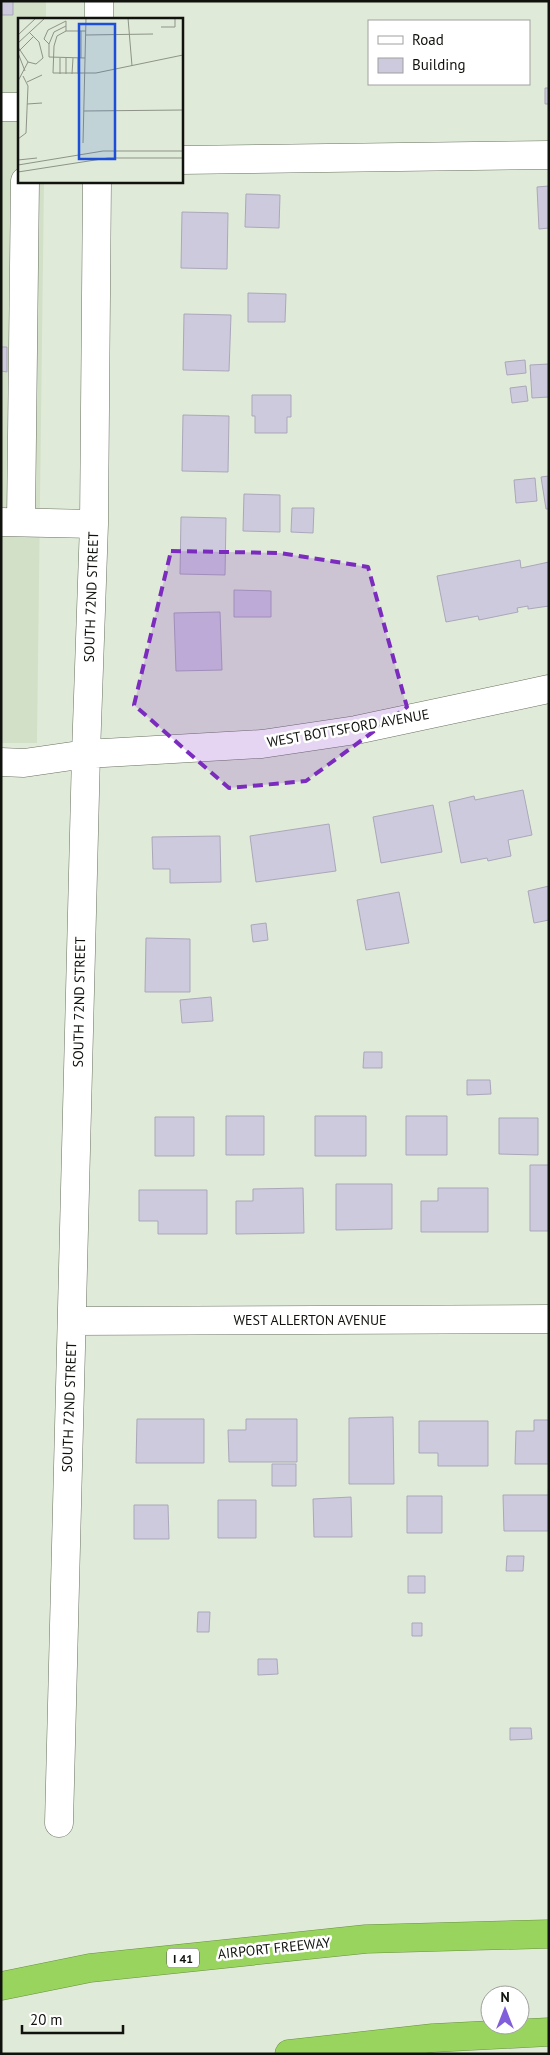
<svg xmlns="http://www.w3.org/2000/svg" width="550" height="2055" viewBox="0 0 550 2055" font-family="'PT Sans',sans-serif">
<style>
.built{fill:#d3e0c8}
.building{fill:#cdcade;stroke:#aaa7ba}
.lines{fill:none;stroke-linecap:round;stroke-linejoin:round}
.minor-casing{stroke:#697262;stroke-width:29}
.highway-casing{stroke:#699042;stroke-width:29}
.minor{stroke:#fff;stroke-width:28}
.highway{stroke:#99d45e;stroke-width:28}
.marked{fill:#7b2cbf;fill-opacity:0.2;stroke:#7b2cbf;stroke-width:4;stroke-dasharray:10 6;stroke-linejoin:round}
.labels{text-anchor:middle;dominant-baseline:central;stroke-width:5;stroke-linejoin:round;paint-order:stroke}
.shield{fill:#fff;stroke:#585a56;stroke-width:1}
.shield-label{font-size:12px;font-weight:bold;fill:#10130d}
.street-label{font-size:14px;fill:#10130d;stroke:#fff}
.inset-road{fill:none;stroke:#8d9487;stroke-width:1}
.view{fill:#1d4ed8;fill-opacity:0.15;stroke:#1d4ed8;stroke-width:2.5}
.inset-edge{fill:none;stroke:#10130d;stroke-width:2.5}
</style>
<rect width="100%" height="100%" fill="#e0ead8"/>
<path class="built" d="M1 1H46V19H19V181H44L37 743H1Z"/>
<path class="building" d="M1 1H13V15H1Z
M545 88H549V104H545Z
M549 186V228L539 229 537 187Z
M246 194 280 195 279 228 245 227Z
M182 212 228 213 227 269 181 268Z
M248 293 286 294 285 322H248Z
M184 314 231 315 229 371 183 370Z
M1 347H7V372L1 371Z
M525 360 526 373 507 375 505 362Z
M549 364V397L532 398 530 365Z
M526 386 528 401 512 403 510 388Z
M252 395H291V417H287V433H255V416H252Z
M183 415 229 416 228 472 182 471Z
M549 476V509H546L541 477Z
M535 478 537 501 516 503 514 480Z
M244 494 280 495V532L243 531Z
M292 508H314L313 533 291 532Z
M181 517 226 518 225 575 180 574Z
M520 560 521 568 549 562V606L528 609V606L517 608 518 612 479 620 478 616 446 622 437 576Z
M234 590 271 591V617H234Z
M220 612 222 670 176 671 174 613Z
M523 790 532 835 508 840 511 856 488 861 487 858 461 863 449 802 474 796 475 800Z
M433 805 442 852 381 863 373 817Z
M329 824 336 871 256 882 250 836Z
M220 836 221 882 170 883V869H153L152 837Z
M549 886V920L534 923 528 891Z
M399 892 409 943 366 950 357 900Z
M266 923 268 940 253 942 251 925Z
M146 938 190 939V992H145Z
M211 997 213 1021 182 1023 180 1000Z
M364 1052H382V1068H363Z
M467 1080H490L491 1094 467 1095Z
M226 1116H264V1155H226Z
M315 1116H366V1156H315Z
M406 1116H447V1155H406Z
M155 1117H194V1156H155Z
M499 1118H538V1155L499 1154Z
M530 1165H549V1231H530Z
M336 1184H392V1229L336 1230Z
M303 1188 304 1233 236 1234V1201H253V1189Z
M438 1188H488V1232H421V1201H438Z
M139 1190H207V1234H158V1221H139Z
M393 1417 394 1484H349V1418Z
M137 1419H204V1463H136Z
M246 1419H297V1462H229L228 1430H246Z
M534 1420H549V1464H515L516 1431H534Z
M419 1421H488V1466H438V1453H419Z
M272 1464H296V1486H272Z
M503 1495H549V1531H504Z
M407 1496H442V1533H407Z
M351 1497 352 1537H314L313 1499Z
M218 1500H256V1538H218Z
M134 1505H168L169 1539H134Z
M507 1556H524L523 1571H506Z
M408 1576H425V1593H408Z
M198 1612H210L209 1632H197Z
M412 1623H422V1636H412Z
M258 1659H277L278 1674 258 1675Z
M510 1728H531L532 1739 510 1740Z"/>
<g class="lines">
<defs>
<path id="minor" d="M99 19V1
M1 107H19
M181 160 549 155
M1 522 94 524
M21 522 25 181
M1 762 24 763 86 754 262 744 356 730 549 689
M72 1321 549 1319
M59 1823 86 754 94 524 97 181"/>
<path id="highway" d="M1 1986 90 1968 366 1939 549 1934
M289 2054 433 2038 549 2032"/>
</defs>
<use href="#minor" class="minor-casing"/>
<use href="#highway" class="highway-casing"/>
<use href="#minor" class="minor"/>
<use href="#highway" class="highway"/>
</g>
<path class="marked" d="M171 551 280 553 368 567 407 707 306 781 229 788 134 705Z"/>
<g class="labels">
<rect class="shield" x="167" y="1948.5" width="32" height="19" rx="4"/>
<g class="shield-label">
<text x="183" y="1958">I 41</text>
</g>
<g class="street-label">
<text transform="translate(91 597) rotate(-88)">SOUTH 72ND STREET</text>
<text transform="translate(348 728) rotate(-10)">WEST BOTTSFORD AVENUE</text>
<text transform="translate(79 1002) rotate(-89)">SOUTH 72ND STREET</text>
<text x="310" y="1320">WEST ALLERTON AVENUE</text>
<text transform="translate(69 1407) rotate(-88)">SOUTH 72ND STREET</text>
<text transform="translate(274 1948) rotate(-6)">AIRPORT FREEWAY</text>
</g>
</g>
<g transform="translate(18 18)">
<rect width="165" height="165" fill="#e0ead8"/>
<path class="inset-road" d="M110 0 114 48M143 9H157V1M48 13V3L30 12 26 21 31 26V39L67 40M68 13H48L39 18 36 28 35 55H78L165 37M0 17 18 0M68 17 135 16M0 25 27 0M31 26 36 14 48 8M0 29 10 44 0 63M0 34 15 19M0 35 7 53M63 40V13M10 44 18 46 25 40 21 24 11 14M42 56V40M48 56V40M54 56 55 40M60 56V40M9 64 24 57M9 86 24 85M66 93 165 92M0 121 8 115 10 68 5 58M65 125 68 0M0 142 19 140M0 147 85 133H165M0 154 90 140H165"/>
<path class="view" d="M61 6H97V141H61Z"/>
<rect width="165" height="165" class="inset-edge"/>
</g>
<rect width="550" height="2055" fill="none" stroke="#10130d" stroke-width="5"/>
<rect x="368" y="20" width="162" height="65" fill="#ffffff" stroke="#9fa19e"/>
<rect x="378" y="36" width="25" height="8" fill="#ffffff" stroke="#9fa19e"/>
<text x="412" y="45" font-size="15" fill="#10130d">Road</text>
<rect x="378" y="58" width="25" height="15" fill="#cdcade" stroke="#9fa19e"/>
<text x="412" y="70" font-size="15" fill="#10130d">Building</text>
<g transform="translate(505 2010)"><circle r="24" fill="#ffffff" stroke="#9fa19e"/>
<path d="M0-4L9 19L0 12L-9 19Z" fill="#825fda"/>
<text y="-8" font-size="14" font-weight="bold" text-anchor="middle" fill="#10130d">N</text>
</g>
<path d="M22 2025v8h101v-8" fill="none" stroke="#10130d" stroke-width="2.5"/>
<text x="30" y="2025" font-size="15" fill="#10130d" stroke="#ffffff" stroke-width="4" paint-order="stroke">20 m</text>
</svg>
